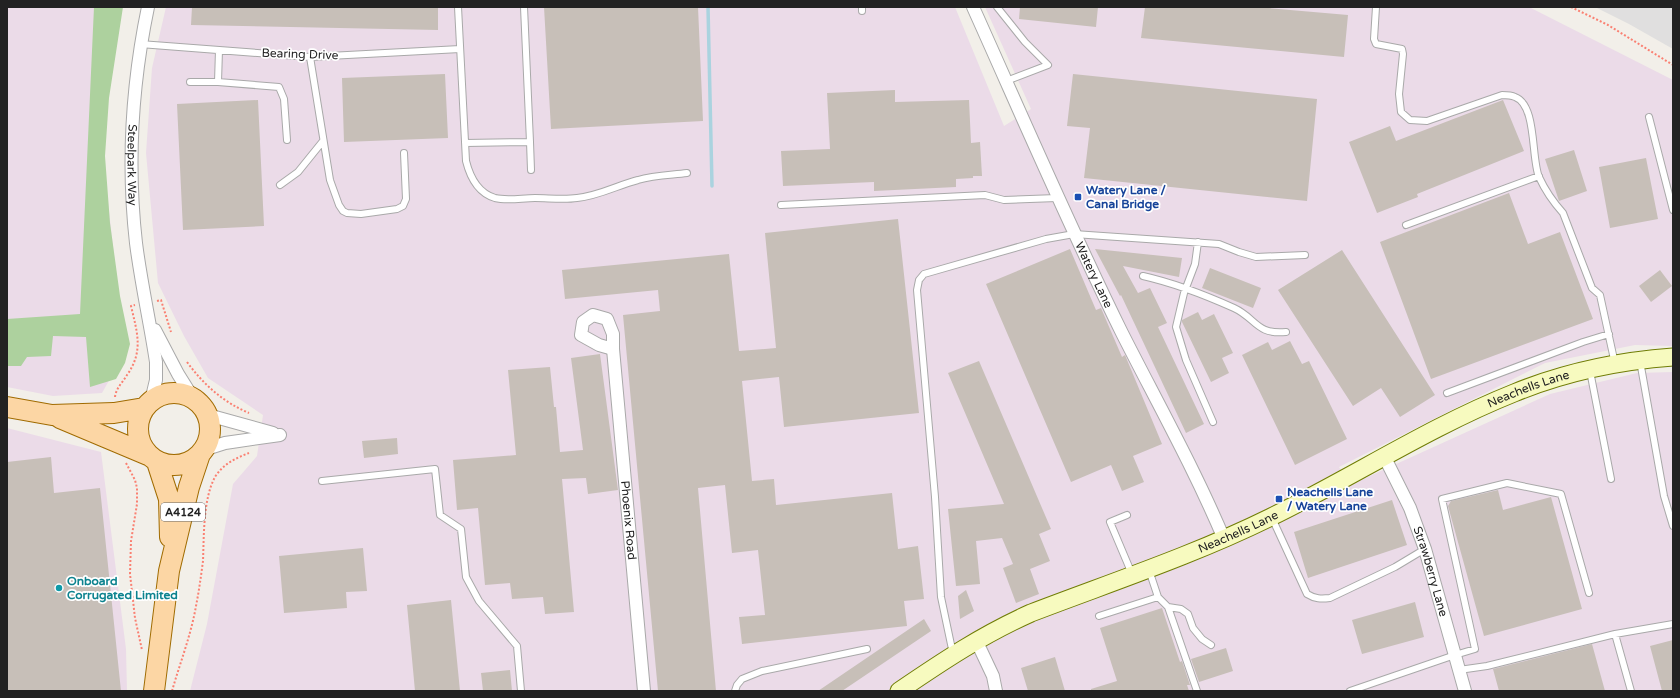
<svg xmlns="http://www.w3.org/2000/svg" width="1680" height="698" viewBox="0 0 1680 698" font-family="'Varela Round',sans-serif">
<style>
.residential{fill:#e0dfdf}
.industrial{fill:#ebdbe8}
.forest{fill:#add19e}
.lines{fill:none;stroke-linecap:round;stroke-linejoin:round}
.stream{stroke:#aad3df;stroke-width:3.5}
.building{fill:#c7bfb8}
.lane-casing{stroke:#a9a9a9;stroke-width:8}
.street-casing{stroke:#a9a9a9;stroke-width:14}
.secondary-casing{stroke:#707d05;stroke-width:19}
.primary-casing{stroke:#a06b00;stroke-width:22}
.path{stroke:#fa8072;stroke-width:2;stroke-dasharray:2 2;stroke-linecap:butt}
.lane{stroke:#fff;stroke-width:6}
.street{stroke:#fff;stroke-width:12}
.secondary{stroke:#f7fabf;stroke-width:17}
.primary{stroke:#fcd6a4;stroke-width:20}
.transit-dot{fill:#1a4fb4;stroke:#fff;stroke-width:1.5}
.culture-dot{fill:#0f9aa8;stroke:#fff;stroke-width:1.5}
.labels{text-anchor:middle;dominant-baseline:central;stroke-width:3.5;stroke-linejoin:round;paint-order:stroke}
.shield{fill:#fff;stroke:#646464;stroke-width:1}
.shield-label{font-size:11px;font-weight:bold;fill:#222}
.street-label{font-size:12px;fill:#222;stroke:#fff}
.transit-label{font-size:12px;font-weight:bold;fill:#164399;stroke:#fff;text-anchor:start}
.culture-label{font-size:12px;font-weight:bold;fill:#0d838f;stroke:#fff;text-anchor:start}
</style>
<rect width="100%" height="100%" fill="#f2efe9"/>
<path class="residential" d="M1595 7H1673V49L1629 24Z"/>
<path class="industrial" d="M7 7H104L99 123 125 352 102 393 53 396 7 387Z
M166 7H955L1004 126 1031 109 985 7H1529L1673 80V346L1635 345 1545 363 1339 467 1350 485 1550 394 1637 373 1673 372V691H190L207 624 233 484 257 456 263 415 208 378 184 336 158 283 146 153 152 68Z
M7 428 101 452 126 649 127 691H7Z"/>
<path class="forest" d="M94 7H123L109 98 105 156 110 223 120 296 130 344 125 363 116 379 90 387 86 337 53 336 51 356 27 357 21 366H7V319L80 314Z"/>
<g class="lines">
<path class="stream" d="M708 7 712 186"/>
</g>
<path class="building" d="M192 7H438V30L191 25Z
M544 7H698L703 121 551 129Z
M1020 7H1098L1096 27 1019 19Z
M1145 7H1257L1348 15 1344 57 1141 38Z
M445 74 448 138 344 142 342 78Z
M1073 74 1317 99 1307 201 1084 178 1090 128 1067 126Z
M895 90V102L969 100 971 143 980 142 982 176H973V178L956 179V187L874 191V182L783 186 781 151 830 149 827 93Z
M258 100 264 226 183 230 177 104Z
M1503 100 1524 151 1417 194 1418 197 1377 213 1349 142 1390 126 1396 141Z
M1574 150 1587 191 1559 201 1545 159Z
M1646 158 1658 219 1610 228 1599 167Z
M1509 193 1528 244 1560 232 1593 319 1431 379 1380 242Z
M898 219 919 413 784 427 779 377 742 381 752 481 774 479 776 505 892 493 898 549 918 546 924 599 904 601 907 626 742 644 739 617 765 615 758 550 732 553 725 485 698 488 716 691H658L623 315 660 311 658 290 565 299 562 270 729 254 739 351 776 348 765 233Z
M1070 249 1096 310 1101 308 1122 357 1125 355 1162 444 1133 456 1144 482 1122 491 1111 465 1071 482 986 284Z
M1095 249 1182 258 1179 277 1123 266 1138 293 1150 288 1167 323 1158 327 1204 424 1186 433 1121 295 1120 296Z
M1342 250 1435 395 1400 417 1381 388 1353 406 1278 290Z
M1210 268 1261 288 1253 308 1202 288Z
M1660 270 1672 286 1651 302 1639 286Z
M1198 312 1202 320 1214 314 1233 353 1222 358 1229 373 1211 382 1182 322V320Z
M1290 341 1302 364 1309 361 1347 439 1295 465 1242 355 1268 342 1272 350Z
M600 354 618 490 588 494 586 478 562 479 574 612 545 614 543 597 512 599 510 583 485 585 478 508 457 510 453 460 516 455 508 370 550 367 554 407H556L560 452 583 450 571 358Z
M979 361 1051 529 1039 534 1050 561 1030 569 1039 594 1016 603 1003 568 1013 564 1002 538 976 541 980 584 956 586 948 509 1004 504 948 373Z
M397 438 398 454 364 458 362 441Z
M51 457 54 493 100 488 121 691H7V462Z
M1498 490 1503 510 1551 497 1582 609 1484 636 1448 506 1451 501Z
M1392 500 1407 545 1308 578 1294 532Z
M363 548 367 591 346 592 347 608 284 613 279 556Z
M966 590 974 611 960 619 958 596Z
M451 600 460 691H415L407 605Z
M1415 602 1424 637 1362 654 1352 620Z
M1162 608 1180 662 1182 661 1190 685H1187L1189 691H1091V689L1117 681 1100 628Z
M924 619 931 631 842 691H818Z
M1673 640V691H1662L1650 646Z
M1592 644 1605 691H1499L1493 669Z
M1226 648 1233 671 1199 682 1191 659Z
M1055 657 1065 691H1028L1021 668Z
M510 670 512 691H483L481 673Z"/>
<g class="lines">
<defs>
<path id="lane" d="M458 7 466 161C470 177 478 193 495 198 507 201 522 198 535 198 548 198 564 200 577 198 599 196 618 185 638 180 654 175 671 175 687 173
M862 7V11
M997 7 1025 42 1048 65 1006 81
M1376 7 1374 39 1376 44 1402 49 1403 54 1399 94 1401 112 1410 120 1427 121 1502 95C1506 95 1511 95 1515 97 1537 105 1531 158 1539 177 1545 190 1554 203 1563 213L1592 288 1600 295 1615 364
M140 44 310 57 460 49
M310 57 330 180 339 205 343 211 347 213 361 214 397 209 403 206 406 199 404 153
M190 82H218L279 87 284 99 287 140
M218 82 219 50
M1649 117 1673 210
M530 142 531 170
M465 143 530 142 524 7
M280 185 298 172 323 141
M781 205 985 195 1004 200 1057 198
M1406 225 1539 176
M1198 242 1195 264 1184 293 1176 327 1186 360 1213 422
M1143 276C1174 283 1205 295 1234 308 1256 318 1256 335 1286 332
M1640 361 1664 496 1673 526
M1590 371 1611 479
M1447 393 1583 342 1609 334
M322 481 435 469 440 515 461 529 466 577 479 601 517 646 521 691
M1127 515 1110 522 1132 574
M1272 518 1307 594C1315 599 1321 599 1330 598L1395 567 1425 549
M1158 597 1168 607 1181 609 1188 614 1193 628 1202 639 1211 645
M1168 607 1197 691
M1099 616 1158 597 1149 570
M1615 634 1631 691
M953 654 941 597 935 497 917 290 919 280 924 274 1046 239 1074 234 1219 244 1239 252 1256 257 1305 255
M1459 670 1487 666 1615 634 1673 624
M735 691 737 685 742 679 762 671 867 649
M1350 691 1455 655 1475 649 1442 499 1507 483 1561 494 1589 593"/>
<g id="street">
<path id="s1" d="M148 7C132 84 127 164 136 243 141 283 150 322 156 362V380L151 401"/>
<path id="s2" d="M973 7C1022 116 1069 226 1122 333 1157 402 1194 468 1224 539"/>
<path d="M593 315 607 319 613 334V349L599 345 581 335 583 322Z"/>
<path d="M155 330 178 374 193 398"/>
<path id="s3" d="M613 349 644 691"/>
<path d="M208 415 273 433"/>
<path d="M203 450 225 443 280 435"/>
<path id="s4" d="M1384 456 1410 508 1425 549 1465 691"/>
<path d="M976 640 993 676 996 691"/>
</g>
<g id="secondary">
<path id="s5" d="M899 691C943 661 982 635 1031 613 1112 582 1194 555 1271 517 1353 477 1429 427 1514 393 1565 372 1618 361 1673 357"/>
</g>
<path id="primary" d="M138 429a36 36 0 1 1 72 0a36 36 0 1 1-72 0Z
M7 407 52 415 114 413 144 408
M60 418 148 455
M157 462 169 499 170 537
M154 691 169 571 189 487 200 454"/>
</defs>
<use href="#lane" class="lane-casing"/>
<use href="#street" class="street-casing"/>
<use href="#secondary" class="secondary-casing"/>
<use href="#primary" class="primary-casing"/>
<path class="path" d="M1571 7 1608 25 1673 65
M157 301 161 300 171 332
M187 362C204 385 223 402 249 413
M115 397C116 388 123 382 127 375 144 351 137 332 131 306L135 305
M126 463 135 480 137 488V504L131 541 130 574 135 618 142 650
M172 691C180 663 191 635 196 606 199 591 201 576 203 561 204 536 203 499 215 477 223 464 236 458 249 453"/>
<use href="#lane" class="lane"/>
<use href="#street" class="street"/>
<use href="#secondary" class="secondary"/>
<use href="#primary" class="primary"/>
</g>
<g class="transit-dot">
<rect x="1074" y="193" width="8" height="8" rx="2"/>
<rect x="1275" y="495" width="8" height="8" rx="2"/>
</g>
<circle class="culture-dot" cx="59" cy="588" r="4"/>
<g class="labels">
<rect class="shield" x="161" y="503" width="44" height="18" rx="3"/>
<g class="shield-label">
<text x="183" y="512">A4124</text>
</g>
<g class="street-label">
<text transform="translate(300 54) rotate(2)">Bearing Drive</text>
<text stroke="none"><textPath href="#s1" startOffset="159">Steelpark Way</textPath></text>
<text stroke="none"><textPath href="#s2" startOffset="294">Watery Lane</textPath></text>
<text stroke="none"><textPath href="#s5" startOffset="700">Neachells Lane</textPath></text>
<text stroke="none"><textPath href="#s3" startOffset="172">Phoenix Road</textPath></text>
<text stroke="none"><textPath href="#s5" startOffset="376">Neachells Lane</textPath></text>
<text stroke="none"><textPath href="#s4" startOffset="125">Strawberry Lane</textPath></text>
</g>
<g class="transit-label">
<text x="1086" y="190">Watery Lane /<tspan x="1086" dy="14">Canal Bridge</tspan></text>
<text x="1287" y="492">Neachells Lane<tspan x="1287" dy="14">/ Watery Lane</tspan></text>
</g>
<g class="culture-label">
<text x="67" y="581">Onboard<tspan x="67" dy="14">Corrugated Limited</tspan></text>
</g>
</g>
<rect width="1680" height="698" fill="none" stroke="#222222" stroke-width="16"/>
</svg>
